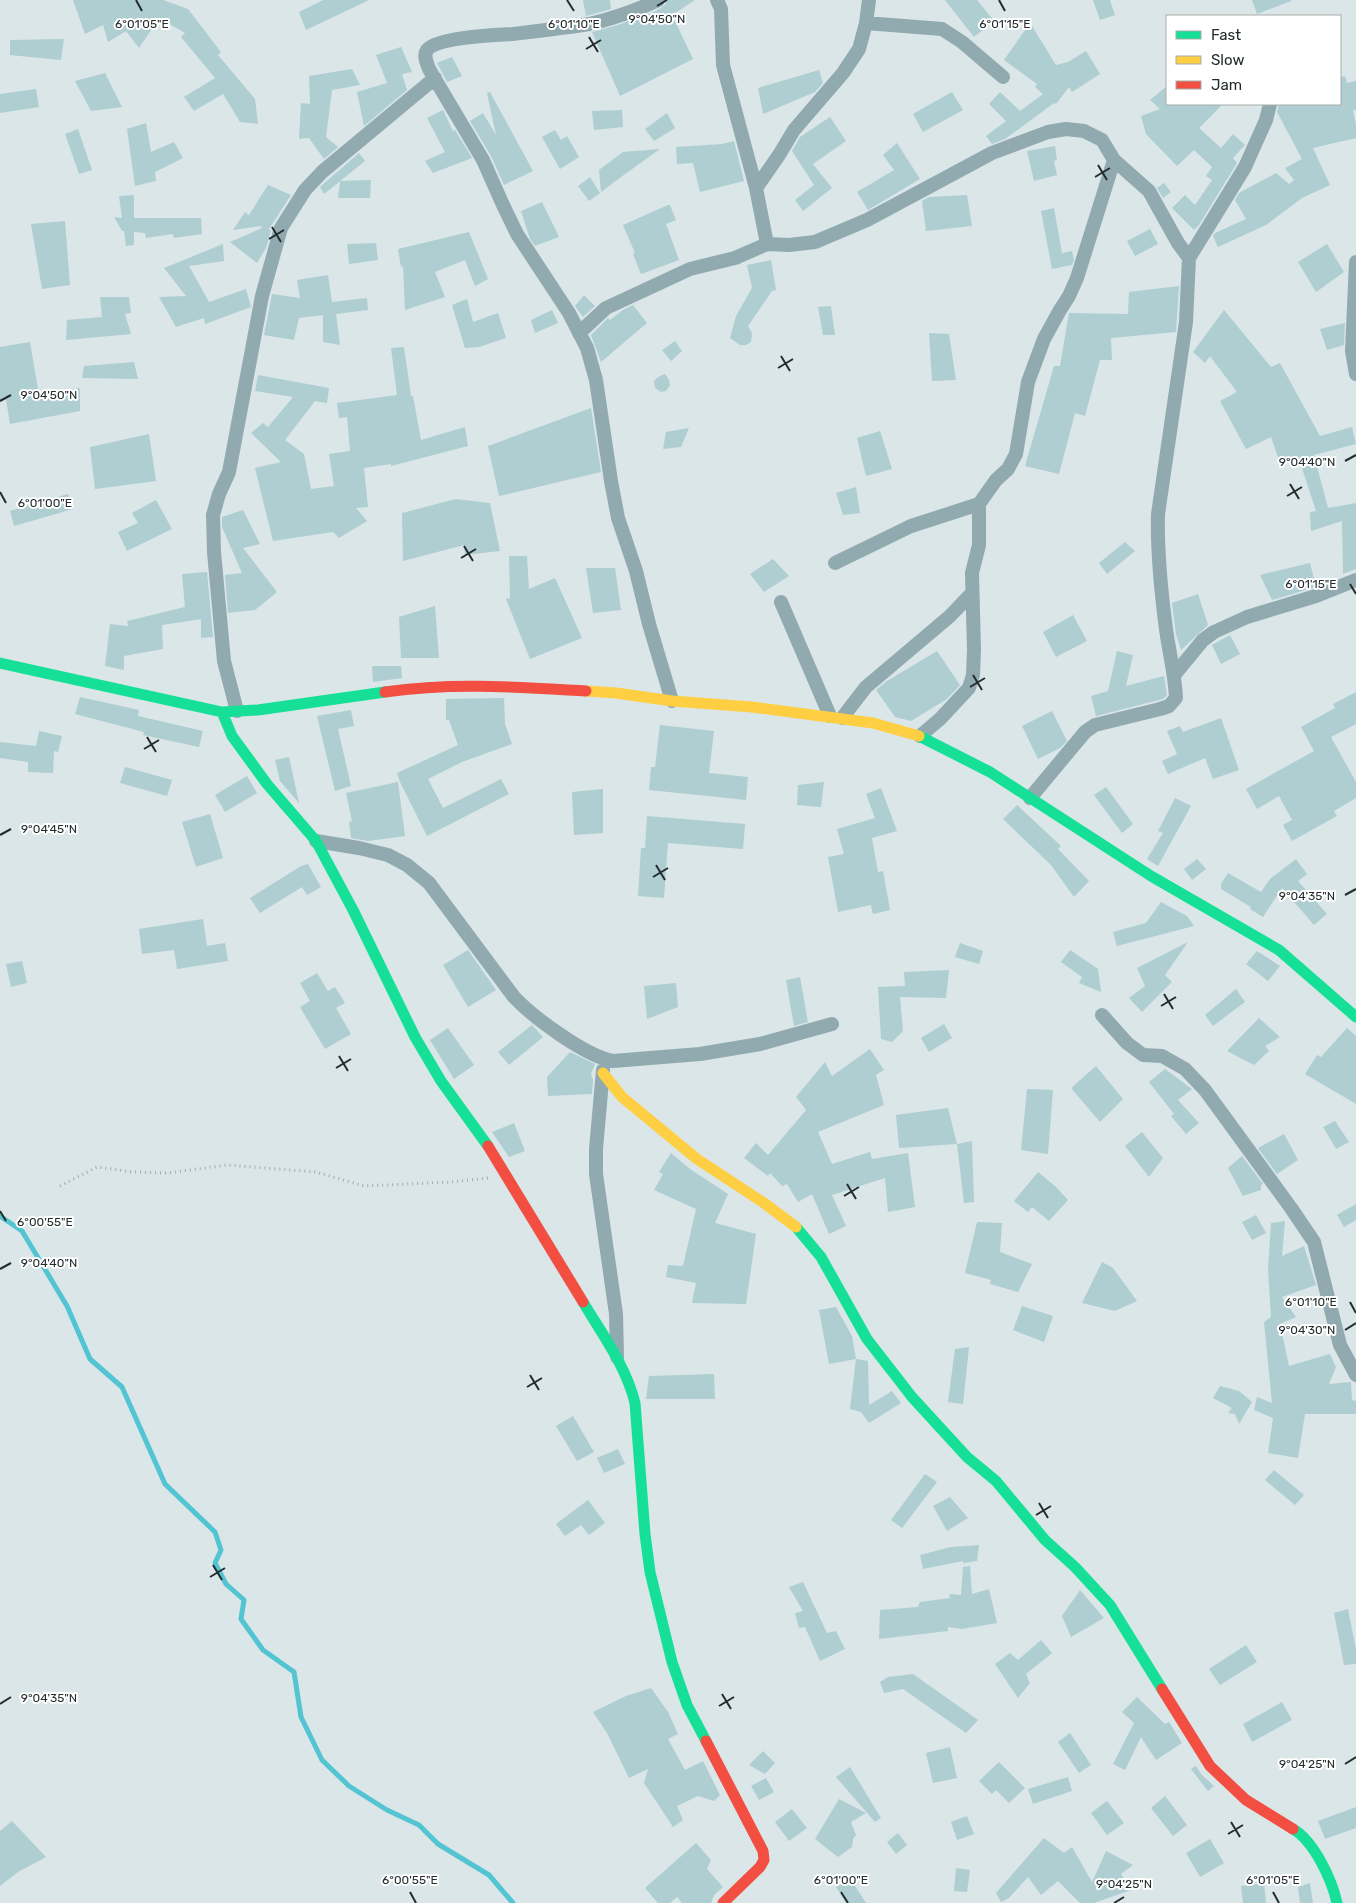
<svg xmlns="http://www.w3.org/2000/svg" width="1356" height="1903" viewBox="0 0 1356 1903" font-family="Rubik,sans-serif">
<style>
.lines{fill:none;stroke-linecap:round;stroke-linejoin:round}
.stream{stroke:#52c4d2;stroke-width:5}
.building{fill:#aeced2}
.path{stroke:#9caeb1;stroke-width:3;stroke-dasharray:1 4;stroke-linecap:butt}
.street{stroke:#91aaaf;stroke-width:14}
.fast{stroke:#16e098;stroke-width:11}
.slow{stroke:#ffcf43;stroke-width:11}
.jam{stroke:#f24e42;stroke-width:11}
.ticks{fill:none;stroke:#242c2d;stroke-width:2}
.ticks-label{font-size:12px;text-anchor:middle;fill:#242c2d;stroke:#fff;stroke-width:4;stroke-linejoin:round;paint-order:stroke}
</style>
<rect width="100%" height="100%" fill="#dae6e7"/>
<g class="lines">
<path class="stream" d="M0 1216 22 1231 67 1306 90 1359 122 1387 165 1484 215 1532 221 1550 215 1563 226 1584 244 1600 241 1619 263 1650 294 1672 301 1717 322 1760 349 1786 387 1810 419 1825 438 1844 489 1875 513 1903"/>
</g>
<path class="building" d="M73 0H163L188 9 221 52 218 55 255 99 258 124 240 122 223 94 194 111 184 97 215 78 181 37 185 33 159 18 139 48 126 31 108 42 103 25 85 34Z
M323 0H369L306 30 299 12Z
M583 0H610L611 9 586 16Z
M667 0H695L672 15 693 59 620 96 592 32 618 25 654 12 665 5Z
M945 0H977L994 21 974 37Z
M1093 0H1110L1115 15 1100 20Z
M1252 0H1291V1L1257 14Z
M1032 26 1056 65 1068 62 1086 51 1100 74 1072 92 1069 87 1056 104 1054 103 1005 139 992 144 986 136 1006 121 989 104 1000 92 1020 111 1043 94 1035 87 1037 84 1004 60 1025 30Z
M64 39 61 60 10 55V40Z
M401 47 412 72 402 74 407 90 364 126 357 92 387 83 376 55Z
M452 57 462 76 447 82 437 63Z
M352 69 360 85 332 90 326 137 338 147 324 159 309 138 299 139 301 103 310 104 309 76Z
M819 70 823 83 815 92 763 114 758 88Z
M105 73 122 107 91 111 75 81Z
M1345 76 1347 83 1356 81V110H1353L1356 125V138L1313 148 1330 185 1302 198 1266 225 1218 247 1213 236 1215 233 1246 219 1235 200 1239 193 1276 173 1289 184 1294 180 1285 168 1302 159 1277 112 1279 104H1340V77Z
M1167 86V104H1223L1199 128 1221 148 1233 134 1245 145 1233 158 1237 163 1199 225 1194 230 1172 208 1185 195 1195 205 1212 180 1206 176 1212 167 1194 150 1177 166 1146 134 1141 116 1160 109 1150 100Z
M36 89 39 107 0 113V94Z
M490 92 533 171 504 185 491 156 470 121 483 113 496 135 487 93Z
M952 92 963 110 923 132 913 114Z
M443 110 453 131 455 130 472 158 433 173 425 161 445 152 427 118Z
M622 110 623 127 594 130 592 111Z
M667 113 675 128 654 141 645 129Z
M830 117 846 141 813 164 832 188 803 211 795 200 814 185 792 151 800 137Z
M146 123 151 152 174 142 183 158 155 172 156 181 135 186 127 129Z
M78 129 92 170 79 174 65 134Z
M555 130 561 140 567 136 579 157 560 169 542 137Z
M734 141 744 181 700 192 693 163 677 164 676 147 722 144Z
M897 143 920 179 868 210 857 192 894 170 883 155Z
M1055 146 1057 160 1054 161 1057 175 1034 181 1027 151Z
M660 149 621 177 601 192 599 170 623 152Z
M359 153 365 161 324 194 320 187Z
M590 177 600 193 589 201 578 186Z
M371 180 370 198H338L340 181Z
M1164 183 1171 192 1163 198 1157 188Z
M268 185 291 195 269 229 271 231 266 248 257 263 230 242 262 228 261 226 233 230 245 212 249 215Z
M134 195V218H201L202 234 174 238 173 234 146 238 145 233 134 232V245L126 246 124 231H122L114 217 122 218 119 196Z
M967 195 972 226 926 231 922 201 929 197Z
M542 202 559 237 535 246 530 239 521 211Z
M668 205H670L676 220 666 224 679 260 641 274 633 254 635 253 623 225Z
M1054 208 1062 253 1072 251 1074 260 1072 265 1052 269 1041 211Z
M65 221 70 285 42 289 31 224Z
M1150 229 1158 244 1135 256 1127 241Z
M469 232 488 279 475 286 465 260 435 272 445 297 405 310 403 266 401 267 398 249Z
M376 243 378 260 349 264 347 244Z
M223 244 224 261 189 266 209 302 246 289 251 307 205 324 204 318 176 327 159 297 186 296 164 268Z
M1327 244 1344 272 1316 292 1298 262Z
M771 260 776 290 772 291 748 326 752 333 751 342 746 345H740L730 338 736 316 752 288 747 265Z
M328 275 332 302 367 298 368 310 336 314 340 345 323 342V315L299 318 294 340 264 335 272 294 300 298 297 280Z
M1179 286 1176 332 1111 338 1112 360H1100L1085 416 1075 413 1059 474 1025 466 1054 366H1060L1069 313 1128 314 1129 292Z
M584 295 595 306 583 317 575 306Z
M100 297H129L131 313 125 314 131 334 66 340 67 320 102 317Z
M467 299 473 322 498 313 506 338 479 347 465 348 452 305Z
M633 305 647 323 601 362 591 335 608 318 610 320 623 310Z
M831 306 835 335H823L818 307Z
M552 310 558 323 535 333 531 320Z
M1224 310 1271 367 1280 363 1320 436 1352 427 1356 444 1314 455 1328 508 1356 503V569L1343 574 1342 521 1311 531 1310 512 1316 511 1298 456 1280 463 1271 437 1246 449 1220 401 1237 392 1210 356 1205 363 1193 352Z
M1345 323 1344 345 1327 350 1320 329Z
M929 333 949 334 956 380 932 381Z
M675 341 682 351 671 361 662 350Z
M30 342 39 395 80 388V411L10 424 6 399 0 400V347Z
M404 347 411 396H413L421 440 465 427 468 446 391 466V464L364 468 368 507 356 508 367 521 339 538 333 532 273 541 255 468 281 462 251 433 263 423 268 427 293 397 255 391 258 375 329 388 327 403 315 401 285 440 304 454 311 489 334 486 329 454 350 451 347 417 339 418 337 403 397 395 391 348Z
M134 362 138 379 82 378 84 366Z
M665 374 669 380 670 385 666 391 661 392 655 388 654 381 658 377Z
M591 408 601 472 499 496 488 446Z
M689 428 681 447 663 449 666 432Z
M880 431 892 469 866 476 857 438Z
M149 434 156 481 95 489 90 447Z
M856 487 860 513 843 515 836 493Z
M68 494 73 509 14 526 10 511Z
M456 499 490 503 500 551 465 555 464 545 403 561 402 513Z
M156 500 172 529 127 551 118 532 138 523 132 513Z
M243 510 260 544 243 548 277 592 255 610 228 613 225 575 242 573 222 527V517Z
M1125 542 1135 551 1107 574 1099 563Z
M509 556H527L529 589 555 578 582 638 530 659 506 599 510 598Z
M773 559 789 576 764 592 750 574Z
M1310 563 1316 587 1272 600 1260 575Z
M586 568H615L621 610 593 613Z
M207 572 213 637 201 638V619L162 625 163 649 124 656V670L105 666 110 624 128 626 127 621 185 607 182 574Z
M1198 594 1208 625 1181 650 1176 634 1172 603Z
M435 606 439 658H401L399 617Z
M1073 615 1087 641 1056 657 1043 632Z
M1230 635 1240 654 1221 664 1212 645Z
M937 651 960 685 947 699 911 721 895 717 876 690 887 681Z
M1117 651 1133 655 1126 686 1164 676 1167 695 1163 699 1096 716 1091 696 1108 691Z
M372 666H401L402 678 373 682Z
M1356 692V724L1331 737 1356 782V798L1334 811 1337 816 1292 841 1283 825 1292 820 1279 796 1257 809 1246 789 1314 751 1301 727 1335 708 1333 704Z
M80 697 139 710 138 716 203 731 199 747 143 735 144 732 75 714Z
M504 698 505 724 512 744 462 762 428 779 443 808 501 779 509 794 427 836 400 782 397 773 458 745 449 720H446V699Z
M351 710 354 726 338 729 351 786 335 791 317 716Z
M1052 711 1067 741 1060 748 1038 759 1022 726Z
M1221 718 1239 770 1213 779 1205 758 1168 774 1162 761 1177 754 1167 731 1180 726 1183 732Z
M660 725 714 731 709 773 748 777 746 800 649 790 651 767H655Z
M39 731 62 736 58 752 54 751 53 773 28 772V762L0 758V742L36 746Z
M289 757 299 803 280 781 275 760Z
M125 767 172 780 167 796 120 783Z
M247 776 257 793 225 812 215 795Z
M398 782 405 836 368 841 351 838 349 822 352 821 346 793Z
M824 782 821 807 797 805 798 785Z
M1106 787 1133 824 1122 833 1094 795Z
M881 788 897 831 872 838 878 872 883 871 890 910 873 914 871 905 838 912 828 857 844 854 837 829 875 818 866 794Z
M603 789V833L574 835 572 792Z
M1175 798 1191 806 1158 866 1147 859 1163 833 1158 831Z
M1017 805 1061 846 1058 849 1089 881 1074 897 1051 865 1003 819Z
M210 814 223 858 196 867 182 822Z
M647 816 745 824 743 849 668 843 664 898 638 896 641 848H645Z
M1197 859 1206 869 1192 880 1184 869Z
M1296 859 1307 874 1298 881 1327 914 1314 925 1282 888 1263 917 1250 909 1251 907 1221 889V884L1228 873 1261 892 1270 879Z
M308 864 321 887 307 895 302 887 260 913 250 898 301 866Z
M1161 902 1187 916 1194 926 1117 946 1113 932 1146 923Z
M203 919 207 946 225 943 228 961 177 969 174 950 142 954 139 929Z
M1188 942 1165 975 1172 982 1142 1012 1129 998 1145 986 1137 968Z
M960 943 983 951 979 964 955 957Z
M468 950 496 990 468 1007 443 965Z
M1070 950 1098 969 1101 992 1079 983 1082 977 1061 962Z
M1257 951 1280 966 1268 981 1246 964Z
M22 961 27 983 11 987 6 964Z
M949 970 946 998 900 997 903 1031 892 1042 881 1039 878 987 905 986 904 972Z
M317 973 328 991 335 987 345 1003 336 1008 351 1034 325 1049 300 1007 310 1001 300 983Z
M800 977 808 1022 794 1026 786 980Z
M676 983 678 1007 647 1019 644 986Z
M1236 989 1245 1002 1213 1026 1205 1015Z
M1259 1018 1280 1037 1265 1046 1269 1051 1254 1065 1227 1051Z
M944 1024 952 1038 929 1052 921 1038Z
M532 1025 543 1037 509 1065 498 1052Z
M448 1028 474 1065 454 1079 430 1040Z
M1347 1028 1356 1036V1104L1305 1074 1317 1055 1321 1057Z
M870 1049 884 1070 876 1075 884 1105 818 1132 832 1164 870 1152 872 1159 908 1153 915 1207 888 1212 885 1178 832 1195 846 1226 829 1234 812 1194 798 1202 787 1184 782 1186 770 1173 768 1176 744 1158 756 1143 768 1155 806 1110 796 1097 825 1062 832 1076Z
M570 1052 595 1064 591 1074 593 1080 592 1094 548 1096 547 1077Z
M1096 1066 1123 1099 1100 1122 1071 1088Z
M1165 1069 1192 1089 1178 1100 1199 1123 1186 1134 1171 1116 1174 1114 1149 1082Z
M1027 1089 1053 1090 1048 1154 1021 1150Z
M948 1108 957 1144 899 1148 896 1115Z
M1335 1121 1349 1142 1336 1149 1323 1127Z
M514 1123 525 1151 509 1157 492 1132Z
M1142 1132 1163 1158 1149 1177 1125 1146Z
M1284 1134 1298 1160 1277 1174 1258 1148Z
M972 1141 974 1202 964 1203 957 1144Z
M671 1153 690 1169 728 1194 715 1223 756 1234 746 1304 692 1303 696 1283 666 1277 668 1265 683 1266 696 1209 654 1190 663 1174 659 1172Z
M1242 1156 1263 1184 1261 1185V1190L1243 1196 1228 1168Z
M1038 1172 1055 1186 1068 1200 1049 1221 1032 1207 1028 1212 1014 1201Z
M1356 1204V1220L1344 1227 1337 1215Z
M1256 1215 1266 1233 1252 1240 1242 1222Z
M1285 1221 1282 1256 1304 1246 1316 1285 1282 1297 1296 1317 1280 1324 1289 1366 1330 1354 1336 1367 1329 1384 1351 1382 1352 1400 1356 1401V1414H1305L1298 1458 1268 1453 1273 1418 1254 1410 1257 1397 1272 1403 1264 1322 1271 1317 1268 1270 1271 1223Z
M977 1222 1002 1223 1000 1252 1032 1264 1018 1292 990 1284 991 1280 965 1273Z
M1102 1262 1113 1268 1137 1301 1115 1311 1082 1303Z
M1022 1306 1053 1316 1044 1342 1013 1330Z
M836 1307 852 1336 856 1359 829 1364 819 1310Z
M969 1347 963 1404 948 1402 955 1349Z
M856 1359 868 1361 869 1405 892 1391 901 1403 869 1423 861 1412 850 1409Z
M714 1374 715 1399H646L649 1376Z
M1220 1386 1239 1391 1252 1402 1239 1424 1235 1414 1228 1413 1232 1408 1213 1398Z
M573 1416 594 1452 577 1461 556 1426Z
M618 1449 625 1464 604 1473 597 1458Z
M1274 1470 1304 1495 1295 1505 1265 1480Z
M925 1474 937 1482 902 1528 891 1520Z
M950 1497 968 1518 947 1531 933 1506Z
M588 1500 605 1523 589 1535 581 1525 565 1536 556 1524Z
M979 1545 977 1561 963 1563V1561L923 1569 920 1555 951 1547Z
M970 1566 972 1594 989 1589 997 1623 962 1629 948 1627V1631L879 1639 880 1610 918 1607 920 1602 950 1598 949 1594 961 1595 963 1567Z
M803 1582 827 1633 836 1631 845 1649 820 1661 805 1627 799 1628 795 1613 803 1611 789 1587Z
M1080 1590 1104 1618 1071 1637 1062 1616Z
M1348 1609 1356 1649V1664L1344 1665 1334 1613Z
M1041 1640 1052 1653 1026 1674 1030 1683 1018 1698 995 1664 1010 1653 1018 1660Z
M1246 1645 1257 1662 1220 1685 1209 1669Z
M913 1674 978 1720 966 1733 903 1689 884 1693 880 1682 888 1677Z
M651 1688 668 1712 678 1734 668 1739 685 1770 703 1761 720 1795 714 1801 698 1796 677 1806 683 1820 673 1827 644 1783 648 1769 629 1778 607 1733 593 1712 626 1696Z
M1137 1697 1165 1724 1169 1722 1182 1743 1156 1760 1141 1737 1125 1770 1113 1764 1134 1723 1122 1712Z
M1282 1702 1292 1720 1252 1742 1243 1724Z
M1070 1733 1091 1765 1079 1773 1058 1742Z
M950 1747 957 1778 933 1783 926 1753Z
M763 1751 775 1763 765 1774 749 1765Z
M999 1762 1025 1788 1009 1803 996 1790 992 1794 979 1781Z
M1196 1766 1202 1775 1214 1786 1208 1791 1191 1769Z
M850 1767 881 1818 875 1822 836 1777Z
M1068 1777 1072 1791 1033 1804 1028 1789Z
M766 1778 774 1792 759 1800 751 1786Z
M1165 1796 1187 1825 1173 1836 1151 1808Z
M839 1799 866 1813 851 1822 856 1835 853 1839 852 1847 838 1857 815 1839Z
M1107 1801 1124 1823 1107 1835 1091 1813Z
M1356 1807V1828L1325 1839 1318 1821Z
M792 1809 807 1828 789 1841 775 1822Z
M967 1816 974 1834 957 1840 951 1822Z
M12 1821 46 1857 18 1872 0 1886V1831Z
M898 1833 907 1845 896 1854 887 1842Z
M1044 1838 1064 1853 1072 1847 1092 1882 1106 1851 1133 1865 1121 1874 1131 1890 1094 1903H1080L1058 1881 1041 1895 1028 1877 1009 1898 1001 1902 996 1893Z
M1210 1839 1224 1863 1200 1877 1186 1853Z
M696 1843 711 1860 707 1869 723 1887 714 1895 711 1903H682L677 1897 670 1903H658L645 1888Z
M956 1868 970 1870 967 1892 954 1891Z
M850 1878 866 1903H846L836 1887Z
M1264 1883 1266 1903H1243L1241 1886Z
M1310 1883 1313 1903H1300L1298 1887Z"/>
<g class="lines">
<path class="path" d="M60 1186 97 1167 133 1172 168 1173 227 1165 316 1172 364 1186 451 1182 489 1178"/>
<path class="street" d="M658 0C640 9 609 20 589 24 564 28 538 31 513 34 496 35 437 37 427 50 423 56 427 63 429 69L483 160 503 205 517 234 569 313 587 348 596 380 611 481 618 518 636 571 649 624 672 701
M717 0 721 9 723 65 756 188 767 244
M866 23 942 29 962 42 1003 77
M756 188 779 155 794 130 843 73 859 49 866 23 869 0
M1356 262 1352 351 1356 374
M579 333 606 308 690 269 735 258 767 244 789 245 815 242 867 220 992 153 1048 132 1066 129 1084 131 1102 140 1114 160 1149 191 1178 243 1189 258
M835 563 911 526 979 504
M781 602 830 716
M1175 674 1203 640 1214 632 1247 617 1316 596 1356 580
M237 711 224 661 214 552 213 515 219 494 229 472 262 296 281 228 305 190 322 172 435 78
M842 718 866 687 950 616 971 594
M920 736 940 719 969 688 973 675 974 650 972 573 979 545V504L996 480 1008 469 1016 454 1028 382 1044 339 1060 310 1069 296 1077 278 1114 160
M1030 798 1085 732 1095 725 1160 709 1169 706 1176 698C1175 674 1169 652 1166 629 1161 591 1157 552 1158 514L1186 322 1189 258 1245 167 1266 120 1270 104
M316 841 359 848 388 855 407 865 429 883 514 997C533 1017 585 1056 613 1061L700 1054 760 1044 832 1024
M1102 1015 1127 1043 1143 1055 1162 1056 1185 1069 1205 1090 1291 1208 1314 1242 1340 1345 1356 1375
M603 1070 596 1149V1174L616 1314 617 1357"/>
<path class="fast" d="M0 663 222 712 258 710 385 692
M222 712 232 736 267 784 316 841 353 910 415 1037 441 1081 488 1146
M919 736 990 772 1151 876 1279 950 1356 1017
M796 1227 821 1257 867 1339 912 1397 967 1457 996 1481 1045 1540 1075 1567 1110 1605 1162 1689
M583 1302C602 1334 626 1366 635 1403L645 1534 650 1572 672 1662 687 1705 706 1741
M1293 1829C1314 1841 1332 1880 1337 1903"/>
<path class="slow" d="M586 691 616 693 672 701 752 707 873 723 919 736
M603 1073 622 1097 697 1159 764 1203 796 1227"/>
<path class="jam" d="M385 692C454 682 516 687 586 691
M488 1146 583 1302
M1162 1689 1210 1766 1246 1800 1293 1829
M706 1741 763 1851 764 1860 760 1867 723 1903"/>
</g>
<path class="ticks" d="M136 0 142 11M567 0 574 11M999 0 1005 11M657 6 667 0M589 37 598 52M586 49 601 40M1098 165 1107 180M1095 177 1110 168M272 227 281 242M269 239 284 230M781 356 790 371M778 368 793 359M0 401 11 395M1345 461 1356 455M1290 484 1299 499M0 492 6 503M1287 496 1302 487M464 546 473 561M461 558 476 549M1350 584 1356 594M973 675 982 690M970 687 985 678M147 737 156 752M144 749 159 740M0 835 11 829M656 865 665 880M653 877 668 868M1345 895 1356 889M1164 994 1173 1009M1161 1006 1176 997M339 1056 348 1071M336 1068 351 1059M847 1184 856 1199M844 1196 859 1187M0 1211 6 1221M0 1269 11 1263M1350 1302 1356 1313M1345 1330 1356 1323M530 1375 539 1390M527 1387 542 1378M1039 1503 1048 1518M1036 1515 1051 1506M213 1565 222 1580M210 1577 225 1568M722 1694 731 1709M0 1704 11 1697M719 1706 734 1697M1345 1764 1356 1757M1231 1822 1240 1837M1228 1834 1243 1825M410 1892 416 1903M841 1892 848 1903M1273 1892 1279 1903M1114 1903 1124 1897"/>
<g class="ticks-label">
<text x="657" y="23">9°04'50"N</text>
<text x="142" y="28">6°01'05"E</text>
<text x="574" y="28">6°01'10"E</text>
<text x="1005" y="28">6°01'15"E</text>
<text x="49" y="399">9°04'50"N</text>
<text x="1307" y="466">9°04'40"N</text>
<text x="45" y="507">6°01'00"E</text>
<text x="1311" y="588">6°01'15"E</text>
<text x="49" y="833">9°04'45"N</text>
<text x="1307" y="900">9°04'35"N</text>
<text x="45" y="1226">6°00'55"E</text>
<text x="49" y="1267">9°04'40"N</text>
<text x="1311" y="1306">6°01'10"E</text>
<text x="1307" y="1334">9°04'30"N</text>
<text x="49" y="1702">9°04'35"N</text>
<text x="1307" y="1768">9°04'25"N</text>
<text x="410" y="1884">6°00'55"E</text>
<text x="841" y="1884">6°01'00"E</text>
<text x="1273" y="1884">6°01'05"E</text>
<text x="1124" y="1888">9°04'25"N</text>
</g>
<rect x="1166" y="15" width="175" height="90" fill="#ffffff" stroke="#a7abab"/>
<rect x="1176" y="31" width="25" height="8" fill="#16e098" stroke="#a7abab"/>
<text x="1211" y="40" font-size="15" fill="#242c2d">Fast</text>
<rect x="1176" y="56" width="25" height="8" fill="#ffcf43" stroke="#a7abab"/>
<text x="1211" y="65" font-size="15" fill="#242c2d">Slow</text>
<rect x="1176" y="81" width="25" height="8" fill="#f24e42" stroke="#a7abab"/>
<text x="1211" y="90" font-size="15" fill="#242c2d">Jam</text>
</svg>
